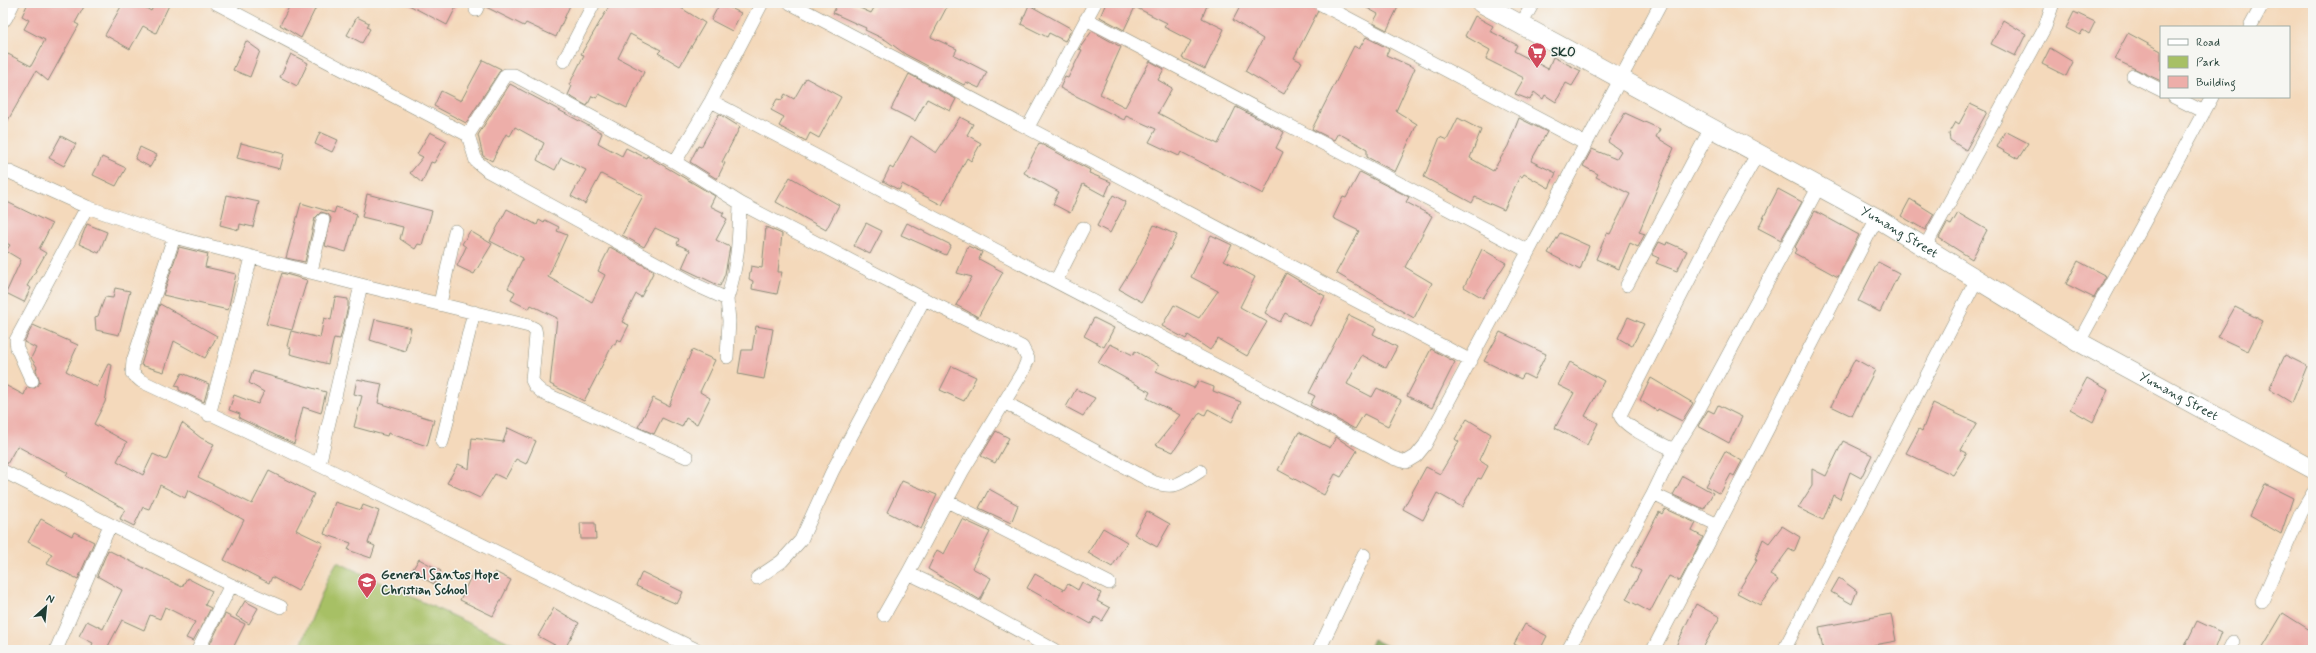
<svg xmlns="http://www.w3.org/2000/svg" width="2316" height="653" viewBox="0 0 2316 653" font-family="Mynerve,sans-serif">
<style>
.forest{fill:url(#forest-firs);stroke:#527247}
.park{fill:#a7c065;stroke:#637e4c}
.building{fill:#edaea9}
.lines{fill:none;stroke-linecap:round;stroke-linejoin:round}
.street-casing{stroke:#8a8b78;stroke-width:14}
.secondary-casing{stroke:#8a8b78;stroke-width:20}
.street{stroke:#fff;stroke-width:13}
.secondary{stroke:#fff;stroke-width:19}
.labels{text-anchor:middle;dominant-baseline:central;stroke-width:3;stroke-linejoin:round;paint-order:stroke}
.poi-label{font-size:13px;font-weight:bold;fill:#1f3d34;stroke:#f6f6f2;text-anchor:start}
.street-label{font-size:13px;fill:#1f3d34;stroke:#f6f6f2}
</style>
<defs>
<pattern id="forest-firs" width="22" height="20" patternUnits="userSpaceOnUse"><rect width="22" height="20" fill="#85a65a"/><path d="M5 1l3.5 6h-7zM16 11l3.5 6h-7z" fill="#6c884b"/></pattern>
</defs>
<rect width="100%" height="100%" fill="#f6f6f2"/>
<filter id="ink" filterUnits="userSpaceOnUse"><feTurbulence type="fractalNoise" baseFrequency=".025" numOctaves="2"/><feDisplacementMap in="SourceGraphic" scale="8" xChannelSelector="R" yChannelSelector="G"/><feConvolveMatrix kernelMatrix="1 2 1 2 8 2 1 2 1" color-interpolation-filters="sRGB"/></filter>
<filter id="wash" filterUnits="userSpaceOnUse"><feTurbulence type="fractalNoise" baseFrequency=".012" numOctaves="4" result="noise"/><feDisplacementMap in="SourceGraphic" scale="16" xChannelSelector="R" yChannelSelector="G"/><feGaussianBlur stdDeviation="0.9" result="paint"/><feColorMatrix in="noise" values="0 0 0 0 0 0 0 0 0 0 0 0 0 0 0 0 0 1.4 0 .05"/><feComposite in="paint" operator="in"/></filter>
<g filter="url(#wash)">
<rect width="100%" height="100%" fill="#f4d9bb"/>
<path class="forest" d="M1373 639 1395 650H1368Z"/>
<path class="park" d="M337 562 526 650H299L329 576Z"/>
<g id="blocks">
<path class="building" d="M28 3H86L75 23 79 25 48 81 36 71 3 129V61L8 54 31 66 45 40 24 29 29 20 22 16Z
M123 3H138L151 11 155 3H170L156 33 143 26 130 49 105 35Z
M291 3H318L301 38 280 25Z
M405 3H458L447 25Z
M487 3H571L556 37 526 23 524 26 486 7Z
M611 3H683L681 8 705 23 680 66 658 53 661 50 630 34 618 58 644 72 627 108 599 94 597 98 592 96 587 106 568 95 572 86 569 85 584 55 581 54Z
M720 3 741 13 732 31 711 20Z
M838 3H849L871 13 877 3H949L931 37 957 49 954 55 987 72 979 88 966 82 964 85 905 54 886 40 865 30 866 28 833 13Z
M1106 3H1208L1202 18 1224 29 1205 69 1182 58 1191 41 1164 27 1167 23 1135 7 1124 30 1100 17Z
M1242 3H1311L1318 11 1294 58 1302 62 1284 94 1245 71 1263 39 1233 20Z
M1358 3H1400L1387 30 1373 23 1378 14Z
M1029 5 1072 29 1065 41 1049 33 1047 37 1021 24Z
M2074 12 2095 22 2089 34 2083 30 2080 35 2066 28Z
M1475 16 1493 26 1490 31 1517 45 1514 51 1548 69 1553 57 1581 71 1572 86 1566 83 1556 102 1545 95 1543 99 1534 92 1530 100 1515 94 1524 78 1486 59 1490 50 1465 36Z
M357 17 369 23 367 27 370 29 362 43 347 35Z
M2003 20 2026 34 2015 56 1991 44Z
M1092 31 1121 47 1100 94 1125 107 1150 61 1164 69 1158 80 1172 88 1158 113 1192 131 1218 144 1236 107 1284 132 1276 148 1283 152 1263 194 1181 152 1179 156 1149 142 1156 129 1126 116 1124 120 1060 88 1065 77 1068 78 1082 50 1079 49Z
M2128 33 2161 51V81L2114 59Z
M1366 37 1389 49 1386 55 1415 68 1396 111 1417 124 1395 172 1367 157V149L1338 133 1334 140 1312 129 1354 46 1359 49Z
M246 41 260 51 250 77 233 70Z
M2050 48 2073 62 2066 76 2042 64Z
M291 54 308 63 297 86 280 77Z
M483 60 501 69 466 123 434 106 441 91 461 101Z
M909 74 956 99 950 111 927 99 915 121 891 109Z
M806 78 841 97 819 138 810 133 806 141 779 126 784 117 771 110 777 99 782 100 785 94 794 99Z
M510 84 602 133 598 143 622 156 626 148 646 158 647 156 715 196 710 206 724 213 722 216 727 219 716 240 730 247 725 274 720 286 682 268 690 250 677 244 679 239 655 228 644 247 622 235 643 196 634 191 601 174 585 204 571 196 586 170 561 158 555 170 537 160 544 143 515 127 510 136 506 134 492 161 483 156 478 135Z
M1970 104 1987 112 1966 150 1950 140 1949 134 1956 122 1959 124Z
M1625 113 1660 129 1656 137 1674 148 1639 232 1645 234 1638 247 1630 243 1619 269 1596 259 1607 233 1610 234 1630 194 1596 177 1598 174 1583 166 1592 149 1616 159 1621 151 1608 142Z
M719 114 740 127 722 162 725 163 717 179 690 162 698 146 701 147Z
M960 117 973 124 967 135 981 143 971 161 967 158 942 205 902 184 899 190 883 181 890 167 893 169 911 136 936 153Z
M1458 118 1481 130 1470 158 1493 171 1508 146 1519 118 1547 132 1531 161 1556 173 1549 188 1524 174 1522 177 1520 176 1504 210 1475 197 1472 203 1424 177 1440 137 1447 140Z
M2005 131 2028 143 2018 159 1997 147Z
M320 132 338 140 332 152 315 144Z
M430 132 447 141 434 163 431 162 422 183 410 173 423 157 417 154Z
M61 136 76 144 64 166 49 158Z
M241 143 284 154 280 169 237 158Z
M1039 143 1090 170 1089 173 1111 182 1105 196 1083 184 1070 213 1053 204 1059 192 1024 173Z
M140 147 157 155 150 167 135 159Z
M102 157 126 168 116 186 93 175Z
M1360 172 1409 197 1406 202 1432 216 1405 267 1432 283 1414 318 1336 273 1359 231 1333 218 1343 197 1346 198Z
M790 177 839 205 826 230 776 202Z
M1778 189 1802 202 1781 240 1758 228Z
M367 194 432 211 422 245 418 244 415 249 400 239 403 227 362 217Z
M227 195 259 202 253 227 240 224 239 230 220 225Z
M1113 195 1126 202 1110 233 1097 226Z
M1910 199 1934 214 1925 230 1901 216Z
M3 200 52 224 39 249 46 253 27 286 31 288 24 302 6 293 21 260 6 251 10 245 3 241Z
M301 203 334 213 336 207 357 214 346 252 325 246 331 218 328 214 321 212 315 218 305 262 286 258Z
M507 209 537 225 539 220 544 223 545 220 559 227 557 231 567 235 548 277 592 302 605 275 598 271 610 247 654 271 641 297 636 294 622 322 629 325 621 341 617 339 615 345 613 344 584 401 550 384 557 318 531 305 529 309 511 300 515 292 508 288 523 258 490 241Z
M1815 211 1859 235 1838 277 1794 253 1797 249 1795 247Z
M1958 213 1987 230 1972 259 1939 238 1947 223 1951 225Z
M866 223 882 231 870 254 854 246Z
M907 223 951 245 946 255 901 235Z
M87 224 107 232 99 253 79 244Z
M1154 225 1177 235 1142 302 1119 289 1137 260Z
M766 227 782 234 778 272H782L777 294 752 289 753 281 749 279 751 266 762 268Z
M470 231 492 244 474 274 457 266 466 247 462 244Z
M1560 233 1589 246 1580 270 1548 253Z
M1211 235 1232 245 1224 260 1255 277 1240 307 1267 322 1247 356 1218 339 1210 350 1188 335 1186 339 1162 326 1174 305 1199 318 1218 291 1191 277Z
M1659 242 1666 245 1667 242 1687 251 1677 271 1656 263 1659 258 1652 255Z
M968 246 982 252 979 259 1003 272 978 317 956 305 972 277 957 273Z
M179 247 208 254 205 267 236 274 228 310 163 295Z
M1482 249 1506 263 1483 298 1464 287Z
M2078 261 2106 276 2094 298 2066 284Z
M1878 262 1899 273 1880 312 1858 301Z
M282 273 307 280 292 330 266 324Z
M1286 273 1325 296 1310 326 1285 313 1280 322 1265 313Z
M115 288 130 291 119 335 96 330 95 317 98 316 105 297 113 298Z
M335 297 348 299V307L340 339 334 338 328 364 290 354 291 348 287 346 291 331 320 338 324 318 331 320Z
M160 304 217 336 205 358 174 341 164 372 141 365Z
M2235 307 2263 321 2248 351 2218 337Z
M1349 315 1376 328 1373 334 1397 347 1386 368 1362 355 1347 384 1372 397 1377 388 1401 400 1388 426 1364 414 1355 429 1310 405 1315 396 1309 393Z
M1628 317 1644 324 1632 346 1618 338Z
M1094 318 1114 328 1104 347 1084 336Z
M375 319 411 328 405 351 370 340Z
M33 325 78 345 66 371 97 387 108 364 112 365 105 402 94 424 127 442 117 461 143 475 153 454 166 460 182 423 201 438 214 444 198 477 252 504 269 471 314 494 296 530 323 543 298 591 272 577 269 583 224 560 244 520 188 490 185 498 160 485 149 509 143 507 134 526 120 519 125 509 66 476 68 473 17 446 7 464 3 463V384L24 395 27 387 35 388 40 382 36 370 37 367 31 358 36 348 24 342Z
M756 326 773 329 764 379 738 374 742 350H752Z
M1500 332 1546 354 1534 379 1524 374 1521 379 1484 361Z
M1110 344 1133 355 1135 351 1159 365 1156 371 1194 388 1198 381 1214 387 1213 391 1241 402 1232 422 1208 409 1205 415 1200 412 1173 452 1156 445 1180 415 1147 398 1150 392 1098 363Z
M1431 349 1455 362 1432 408 1407 396Z
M692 350 715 360 700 392 710 398 697 424 686 418 682 427 662 418 654 434 638 427 653 398 669 406Z
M2285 355 2307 366 2292 403 2269 389Z
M1855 359 1875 370 1852 416 1831 406Z
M1570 362 1604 381 1585 416 1598 423 1587 445 1555 428 1574 393 1558 385Z
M952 366 976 377 964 401 940 390Z
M253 371 326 392 321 413 303 407 294 444 239 418 240 414 229 410 234 395 258 404 264 392 249 383Z
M182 373 209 384 204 402 179 390V387L175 386Z
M1651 378 1693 403 1682 421 1658 409 1657 411 1640 400Z
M2087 378 2108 390 2093 422 2070 409Z
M357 379 382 384 378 403 434 420 427 446 388 433 387 436 354 427 362 396 354 394Z
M1076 389 1095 398 1083 416 1066 407Z
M1933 403 1977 423 1961 450 1967 453 1953 475 1906 453 1919 429 1922 431Z
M1718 405 1742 417 1729 443 1698 426 1708 410 1714 413Z
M1467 419 1491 434 1479 460 1488 466 1481 479 1478 478 1462 507 1437 493 1423 520 1403 509 1426 467 1440 474 1459 442 1455 439Z
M508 428 536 441 526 464 516 459 505 479 495 474 480 498 447 483 458 464 469 469 472 438 503 442Z
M996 431 1009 438 995 463 981 456Z
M1299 432 1330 448 1336 437 1357 451 1341 477 1335 474 1324 495 1278 470Z
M1843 441 1872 455 1861 478 1850 472 1840 499 1833 495 1823 520 1798 508 1812 486V469L1826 476Z
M1725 451 1742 461 1734 476 1731 474 1720 494 1706 486Z
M1683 476 1713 493 1704 509 1673 495Z
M902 481 937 495 921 529 887 512Z
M2265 484 2293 498 2281 534 2250 516Z
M989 489 1018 505 1011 523 979 508Z
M335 502 361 510 363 505 379 511 368 543 375 546 371 558 348 550 351 543 324 534Z
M1665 509 1696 523 1692 531 1703 537 1680 581 1669 576 1650 612 1626 599 1641 571 1631 566 1659 512 1662 514Z
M1147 511 1170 524 1157 547 1134 534Z
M41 519 72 536 74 532 94 542 78 579 47 564 52 554 28 542Z
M962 519 990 532 972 568 991 578 980 600 928 569 937 550 944 554Z
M580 523H595L596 539H581Z
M1782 526 1800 537 1794 552 1789 549 1770 575 1778 580 1760 605 1737 593 1757 560 1755 559 1763 539 1769 543Z
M1103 528 1127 542 1112 567 1088 553Z
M108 550 182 587 187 578 212 591 205 605 211 608 193 641 186 638 195 622 165 607 160 619 150 615 144 630 122 620 106 650H90L93 643 79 636 87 621 103 629 122 590 97 576Z
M419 559 441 571 434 584 411 572Z
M473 572 490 581 495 572 511 580 493 616 460 600Z
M642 572 683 592 677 604 636 586Z
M1035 574 1064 590 1068 584 1078 590 1082 582 1101 593 1097 601 1110 608 1102 621 1095 617 1091 624 1027 588Z
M1839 578 1857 591 1852 604 1831 592Z
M245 601 258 608 249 624 236 616Z
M1696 604 1720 617 1702 650H1684L1676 646Z
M554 608 579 623 564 650 538 636Z
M2283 613 2313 632V650H2261Z
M225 614 245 624 232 650H211L208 648Z
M1891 614 1896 641 1874 645 1875 650H1823L1819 627Z
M2197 621 2221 632 2214 650H2183Z
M1525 624 1547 636 1540 650H1525L1514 644Z"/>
</g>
</g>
<g filter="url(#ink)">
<use href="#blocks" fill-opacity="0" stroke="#8a8b78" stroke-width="1"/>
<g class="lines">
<defs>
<path id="street" d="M216 3 468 135
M790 3 1471 361
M1319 3 1586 144
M476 10 479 3
M1086 19 1528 251
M1521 25 1533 3
M2250 27 2263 3
M564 61 594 3
M2133 76 2161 90
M2174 97 2204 112
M711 101 1393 458 1406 462 1416 456 1425 445 1661 3
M1028 127 1095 3
M675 162 711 101 762 3
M3 169 87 207 174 237 361 285 529 326 535 329 536 335 532 380 535 386 543 393 687 457
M174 237 133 361 132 373 141 381 319 465 697 650
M1925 247 2045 27 2053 3
M311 271 323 220
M1056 281 1083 228
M1627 285 1711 128
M727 299C738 265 739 239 740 203
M440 304 455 231
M2079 342 2212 97
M727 357 729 321 727 299 696 285 488 171 476 161 468 135 506 75H514L675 162 740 203 924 299 1022 347 1028 359 1023 371 962 472 908 573 958 597 1054 650
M32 381 17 348 16 340 87 207
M1004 402 1153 482C1175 490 1181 483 1200 471
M209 415 251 258
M442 442 474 312
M1674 450C1662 444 1623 427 1620 415L1718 223 1758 153
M319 465 361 285
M3 471 231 585 281 607
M1653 494 1718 525
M947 501 1109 583
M757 578 782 561 801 540 832 472 924 299
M2262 601 2301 513 2313 493
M884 615 908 573
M56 650 110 525
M198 650 231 585
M1319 650 1364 555
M1568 650 1653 494 1674 450 1698 411 1819 186
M1653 650 1877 218
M1784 650 1977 279
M2229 650 2233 642"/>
<g id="secondary">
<path id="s1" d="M1481 3 1877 218 2079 342 2313 469"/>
<path d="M3 17 10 3"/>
</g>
</defs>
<use href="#street" class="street-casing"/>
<use href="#secondary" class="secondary-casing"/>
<use href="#street" class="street"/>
<use href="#secondary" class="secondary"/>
</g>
</g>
<defs>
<symbol id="supermarket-pin" viewBox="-11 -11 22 30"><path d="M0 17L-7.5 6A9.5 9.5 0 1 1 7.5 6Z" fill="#d1495b" stroke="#f6f6f2"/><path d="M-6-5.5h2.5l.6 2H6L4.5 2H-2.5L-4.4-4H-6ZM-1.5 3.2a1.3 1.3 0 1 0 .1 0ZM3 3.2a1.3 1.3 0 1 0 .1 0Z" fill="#fff"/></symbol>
<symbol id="school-pin" viewBox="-11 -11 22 30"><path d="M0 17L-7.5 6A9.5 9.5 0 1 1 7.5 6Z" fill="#d1495b" stroke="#f6f6f2"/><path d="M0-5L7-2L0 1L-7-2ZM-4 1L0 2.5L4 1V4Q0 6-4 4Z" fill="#fff"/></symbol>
</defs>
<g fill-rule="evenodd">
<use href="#supermarket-pin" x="1526" y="41" width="22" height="30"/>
<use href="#school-pin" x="356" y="571" width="22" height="30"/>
</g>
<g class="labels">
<g class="poi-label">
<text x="1551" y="52">SKO</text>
<text x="381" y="575">General Santos Hope<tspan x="381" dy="15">Christian School</tspan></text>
</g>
<g class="street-label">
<text stroke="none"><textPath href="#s1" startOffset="477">Yumang Street</textPath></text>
<text stroke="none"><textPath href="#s1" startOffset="801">Yumang Street</textPath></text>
</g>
</g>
<rect width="2316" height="653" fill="none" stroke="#f6f6f2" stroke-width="16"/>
<rect x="2160" y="26" width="130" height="72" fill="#f6f6f2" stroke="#a0aca6"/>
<rect x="2168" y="39" width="20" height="6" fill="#ffffff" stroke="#a0aca6"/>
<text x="2196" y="46" font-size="12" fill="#1f3d34">Road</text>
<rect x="2168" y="56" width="20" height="12" fill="#a7c065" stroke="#a0aca6"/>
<text x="2196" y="66" font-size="12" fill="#1f3d34">Park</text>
<rect x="2168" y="76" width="20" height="12" fill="#edaea9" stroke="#a0aca6"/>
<text x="2196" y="86" font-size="12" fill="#1f3d34">Building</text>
<g transform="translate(46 607) rotate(27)" stroke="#f6f6f2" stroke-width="3" paint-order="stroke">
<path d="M0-3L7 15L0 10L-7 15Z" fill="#1f3d34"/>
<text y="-6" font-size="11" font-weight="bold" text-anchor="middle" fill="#1f3d34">N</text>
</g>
</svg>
